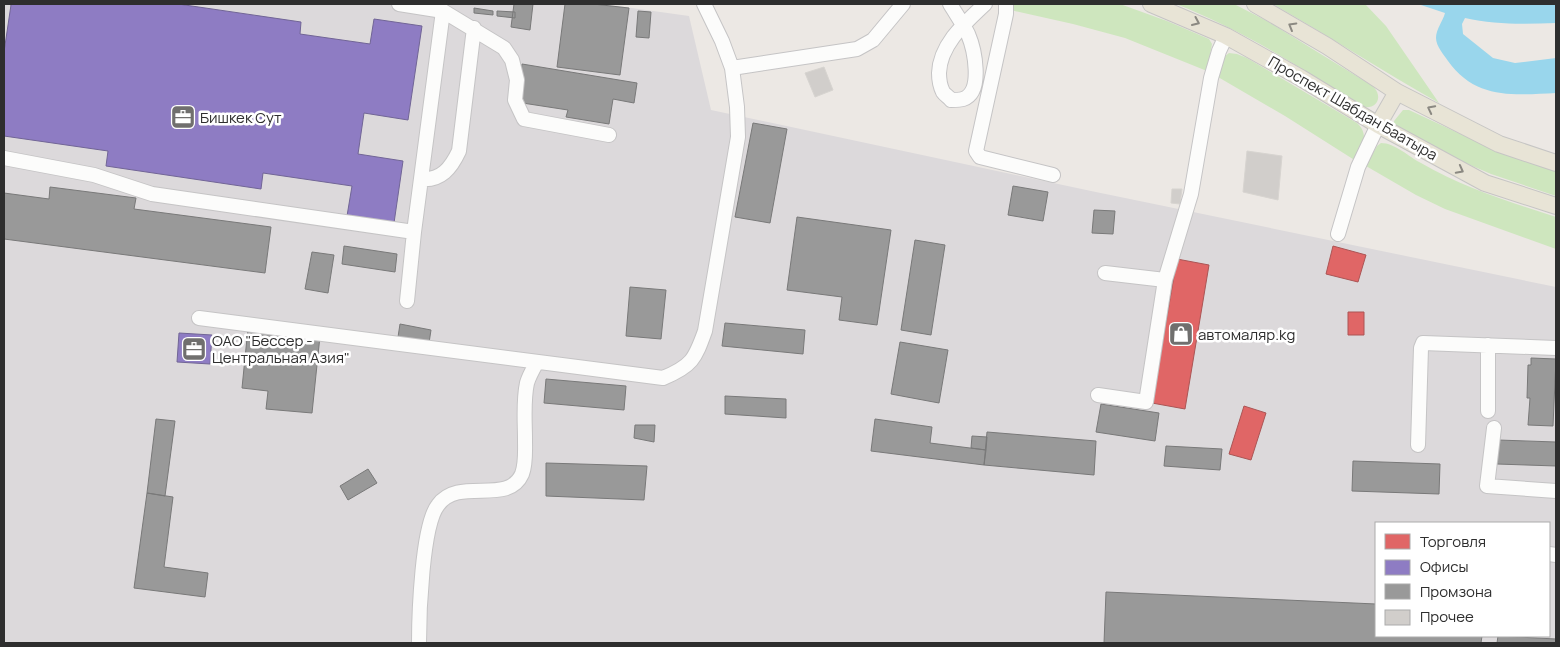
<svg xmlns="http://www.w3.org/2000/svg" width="1560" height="647" viewBox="0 0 1560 647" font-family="Manrope,sans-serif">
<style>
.industrial{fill:#dcd9db;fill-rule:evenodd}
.green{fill:#cee6be}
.water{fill:#99d6ec}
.shops{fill:#e06666;stroke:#ab5555}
.offices{fill:#8e7cc3;stroke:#716596}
.industry{fill:#999;stroke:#797979}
.building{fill:#d1cecb;stroke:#d7d4d0}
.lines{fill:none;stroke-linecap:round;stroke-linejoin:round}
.minor-casing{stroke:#c5c4c5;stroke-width:16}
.major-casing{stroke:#c6c5c4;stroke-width:18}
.minor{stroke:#fcfcfb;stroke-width:14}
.major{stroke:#e8e4d6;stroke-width:16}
.oneway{stroke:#8b8982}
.labels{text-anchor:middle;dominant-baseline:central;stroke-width:5;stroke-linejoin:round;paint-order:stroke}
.street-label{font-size:15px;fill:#2e2e2e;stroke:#fff}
.poi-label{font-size:15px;fill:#2e2e2e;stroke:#fff;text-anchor:start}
</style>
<rect width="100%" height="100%" fill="#ece8e4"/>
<path class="industrial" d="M4 4H603L689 16 711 110 1091 191 1556 287V643H4ZM1376 523H1549V636H1376Z"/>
<path class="green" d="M1011 4H1120L1167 21 1209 39 1212 44 1207 71 1125 38 1073 24 1010 10Z
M1176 4H1234L1267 21 1371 85C1385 95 1377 112 1360 106 1301 67 1242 30 1176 4Z
M1273 4H1365L1386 26 1439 103C1382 71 1329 36 1273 4Z
M1229 53 1237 54 1247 58 1357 123C1370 135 1362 147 1356 161L1285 116 1218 77 1224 57Z
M1403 110H1409L1499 152 1556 170V196L1491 174 1447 155 1394 126V121Z
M1381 143C1395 143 1409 157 1421 163 1464 188 1510 202 1556 217V249L1445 209 1416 195 1366 166 1377 146Z"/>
<path class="water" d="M1418 4H1556V23C1525 24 1495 25 1465 18L1462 24 1463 34 1493 58 1515 63 1556 58V93C1514 95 1476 100 1448 61 1444 55 1436 46 1436 38 1436 29 1443 21 1445 13Z"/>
<path class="shops" d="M1333 246 1366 255 1358 282 1326 274Z
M1177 259 1209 265 1185 409 1152 403Z
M1348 312H1364V335H1348Z
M1244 406 1266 413 1251 460 1229 454Z"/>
<path class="offices" d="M9 4H178L301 22 300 34 370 44 374 19 422 26 408 120 364 113 358 154 403 161 394 223 347 216 352 186 263 173 261 189 106 166 108 151 4 136V52L11 5Z
M179 333 212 335 210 364 177 362Z"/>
<path class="industry" d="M514 4H533L530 30 511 27Z
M565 4H593L629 8 620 75 557 67Z
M474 8 493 11V15L474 13Z
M497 11 515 12V18L497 16Z
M638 11 651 12 649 38 636 37Z
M522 64 637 83 634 103 613 99 609 124 566 117 568 110 516 102Z
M753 123 787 129 770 223 735 217Z
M1013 186 1048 192 1043 221 1008 215Z
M50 187 136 198 134 209 271 227 265 273 4 239V193L49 199Z
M1094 210 1115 211 1113 234 1092 233Z
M797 217 891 230 877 325 839 320 842 297 787 290Z
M915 240 945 245 931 335 901 330Z
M344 246 397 254 395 272 342 264Z
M312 252 334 255 328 293 305 289Z
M630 287 666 290 661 339 626 336Z
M725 323 805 330 803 354 722 346Z
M400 324 431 330 429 343 398 337Z
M248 328 320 336 312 413 266 409 268 391 242 388Z
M900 342 948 350 939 403 891 394Z
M1531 358 1556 359 1553 426 1528 425 1530 398H1527L1528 365H1531Z
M546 379 626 386 624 410 544 403Z
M725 396 786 399V418L725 414Z
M1101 404 1159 413 1155 441 1096 432Z
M156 419 175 421 165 496 147 493Z
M875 419 932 427 930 443 986 450 984 465 871 451Z
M635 425H655L654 442 634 438Z
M987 432 1096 441 1094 475 984 465Z
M972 436 987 437 986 450 971 448Z
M1498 440 1556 442V466L1497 464Z
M1166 446 1222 449 1220 470 1164 466Z
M1353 461 1440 464 1439 494 1352 491Z
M546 463 647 466 644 500 546 496Z
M368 469 377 483 348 500 340 486Z
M147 493 173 497 164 567 208 573 205 597 134 588Z
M1106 592 1376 604V636H1482L1481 643H1104Z
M1498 636 1556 639V643H1497Z"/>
<path class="building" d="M824 67 833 90 815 97 805 73Z
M1247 151 1282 156 1278 200 1243 192Z
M1172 189H1182L1180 204 1171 203Z"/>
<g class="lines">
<defs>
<path id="minor" d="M399 4 443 11 504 48 512 60 517 80 515 100 524 119 609 135
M704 4 722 41 732 68
M950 4C956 14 963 24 968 34 974 48 984 92 963 99 960 100 955 100 951 100 949 97 945 95 943 92 940 86 939 79 939 73 940 44 966 22 985 4
M1006 4V14L976 151 980 157 1053 175
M4 158 94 175 152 194 414 232
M421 179C441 181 451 168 459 151L474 28
M1338 234 1358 167 1378 125
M1105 273 1165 280
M407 301 414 232 443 11
M199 318 663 378C692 366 695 359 705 331L738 137 737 107 732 68 857 49 873 40 903 4
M1488 345V411
M1098 395 1146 402 1165 280 1191 194 1211 78 1219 51 1226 36
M1494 428 1487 486 1556 491
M1418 445 1421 348 1423 343 1556 348
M1549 554 1556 555
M419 643C419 615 422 525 438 505 459 476 508 506 522 474 526 464 525 450 525 440 525 421 523 401 527 383 529 376 533 369 537 362"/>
<path id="major" d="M1151 4 1226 36 1301 78 1378 125 1485 183 1556 206
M1255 4 1327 46 1397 92 1499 144 1556 163
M1378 125 1397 92"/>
</defs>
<use href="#minor" class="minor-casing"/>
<use href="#major" class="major-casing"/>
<use href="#minor" class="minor"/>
<use href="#major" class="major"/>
</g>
<defs><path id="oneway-chevron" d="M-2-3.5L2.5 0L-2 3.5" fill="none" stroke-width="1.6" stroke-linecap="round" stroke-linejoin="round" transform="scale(1.25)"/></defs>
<g class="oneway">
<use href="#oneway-chevron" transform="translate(1196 22) rotate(24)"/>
<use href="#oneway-chevron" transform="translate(1292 26) rotate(-150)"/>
<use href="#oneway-chevron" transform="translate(1431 109) rotate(-153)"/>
<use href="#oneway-chevron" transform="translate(1460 170) rotate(28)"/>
</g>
<defs>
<symbol id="office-square" viewBox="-11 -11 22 22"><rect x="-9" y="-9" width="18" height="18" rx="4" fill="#706f6e" stroke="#fff"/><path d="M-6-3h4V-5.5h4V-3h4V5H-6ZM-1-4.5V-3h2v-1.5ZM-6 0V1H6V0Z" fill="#fff"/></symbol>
<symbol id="shop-square" viewBox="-11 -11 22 22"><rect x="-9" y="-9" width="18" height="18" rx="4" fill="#706f6e" stroke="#fff"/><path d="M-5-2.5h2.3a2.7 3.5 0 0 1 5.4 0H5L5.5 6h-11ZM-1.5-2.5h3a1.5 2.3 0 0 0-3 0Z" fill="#fff"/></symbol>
</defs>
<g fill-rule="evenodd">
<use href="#office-square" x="169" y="103" width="28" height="28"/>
<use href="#shop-square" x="1167" y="320" width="28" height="28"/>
<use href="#office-square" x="180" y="335" width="28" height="28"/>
</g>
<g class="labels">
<g class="street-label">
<text transform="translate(1353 108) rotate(30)">Проспект Шабдан Баатыра</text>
</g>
<g class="poi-label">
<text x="200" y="117">Бишкек Сут</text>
<text x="1198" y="334">автомаляр.kg</text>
<text x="212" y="340">ОАО "Бессер -<tspan x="212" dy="17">Центральная Азия"</tspan></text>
</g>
</g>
<rect width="1560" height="647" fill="none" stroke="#2e2e2e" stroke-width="10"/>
<rect x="1375" y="522" width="175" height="115" fill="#ffffff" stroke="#ababab"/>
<rect x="1385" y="534" width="25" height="15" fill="#e06666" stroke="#ababab"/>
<text x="1420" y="547" font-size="15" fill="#2e2e2e">Торговля</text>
<rect x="1385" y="560" width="25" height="15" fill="#8e7cc3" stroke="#ababab"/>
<text x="1420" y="572" font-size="15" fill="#2e2e2e">Офисы</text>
<rect x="1385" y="584" width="25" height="15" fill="#999999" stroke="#ababab"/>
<text x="1420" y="597" font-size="15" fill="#2e2e2e">Промзона</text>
<rect x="1385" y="610" width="25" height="15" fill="#d1cecb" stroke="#ababab"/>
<text x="1420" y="622" font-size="15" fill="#2e2e2e">Прочее</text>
</svg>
